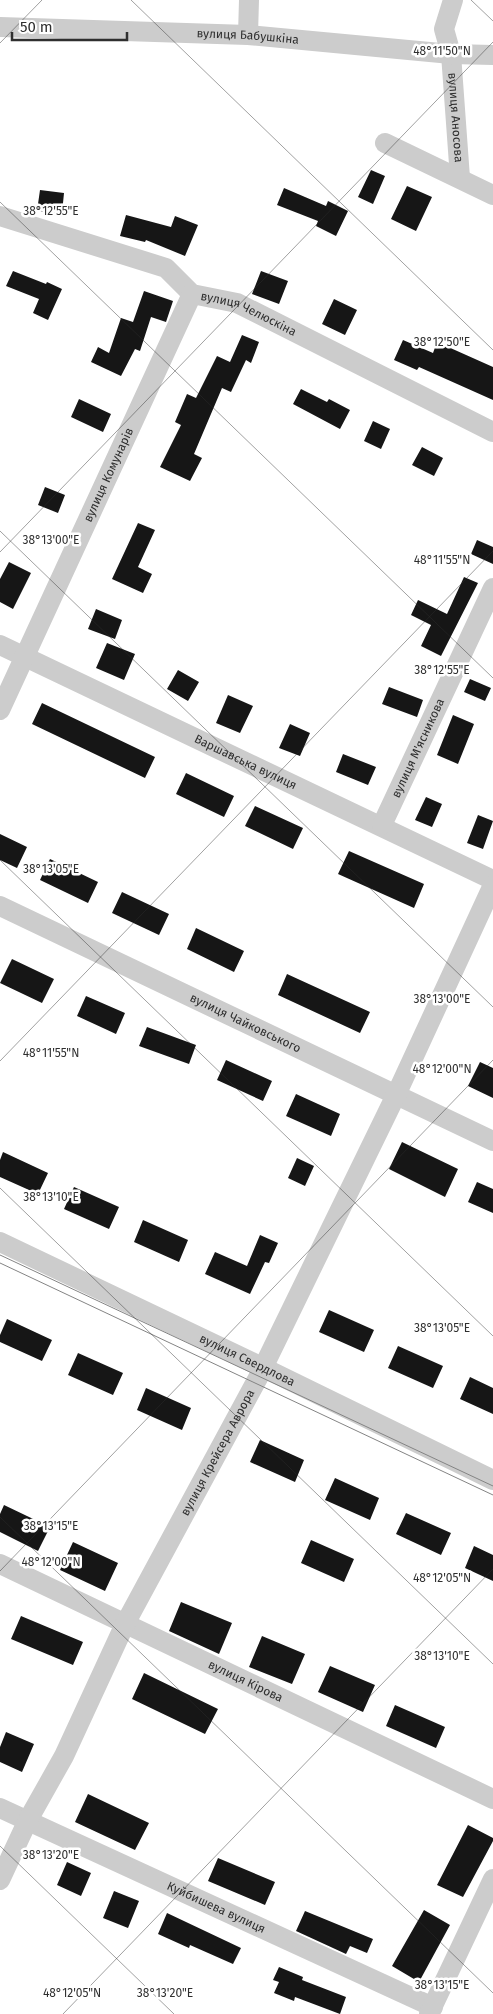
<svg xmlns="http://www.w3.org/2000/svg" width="493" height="2014" viewBox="0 0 493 2014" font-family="'Fira Sans',sans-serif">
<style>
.building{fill:#161616}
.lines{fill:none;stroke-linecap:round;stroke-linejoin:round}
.minor{stroke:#ccc;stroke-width:20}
.tram{stroke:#848484;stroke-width:1}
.ticks{fill:none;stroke:#2f2f2f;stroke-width:1;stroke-opacity:0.45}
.labels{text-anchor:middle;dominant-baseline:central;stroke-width:5;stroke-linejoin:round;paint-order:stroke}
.street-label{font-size:12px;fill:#2f2f2f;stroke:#fff}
.ticks-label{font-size:12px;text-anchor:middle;fill:#2f2f2f;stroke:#fff;stroke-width:5;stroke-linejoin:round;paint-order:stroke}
</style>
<rect width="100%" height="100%" fill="#fff"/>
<path class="building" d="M371 170 385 176 373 204 358 197Z
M407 186 432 197 416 231 391 219Z
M284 188 326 206 328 201 348 211 336 236 316 226 318 221 277 205Z
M40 190 64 193 62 213 37 211Z
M126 215 171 227 175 216 198 225 185 256 146 240 145 242 120 236Z
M13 271 46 284 47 282 62 289 48 320 33 313 39 299 6 286Z
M261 271 288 281 279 304 252 294Z
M144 291 173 301 166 322 151 317 140 351 135 349 121 376 91 362 98 347 109 353 121 318 133 322Z
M334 299 357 310 345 335 322 324Z
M242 335 259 342 251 363 246 360 231 392 222 388 194 454 202 458 190 481 160 467 181 425 175 422 187 394 196 398 217 356 230 362Z
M403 340 433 353 437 342 493 367V400L419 367 417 370 394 360Z
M301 389 327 402 329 399 350 410 340 429 293 404Z
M79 399 111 414 103 432 71 417Z
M373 421 390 429 381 449 364 441Z
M422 447 443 458 434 476 412 465Z
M45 487 65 495 58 513 38 505Z
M138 523 155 530 138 567 152 574 143 593 112 579Z
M477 540 493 547V564L471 554Z
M9 562 31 573 13 609 0 602V579Z
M464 577 478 583 441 656 421 646 431 625 411 615 418 600 447 614Z
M96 609 122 620 115 639 88 629Z
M107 643 135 654 124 680 96 668Z
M178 670 199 682 188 701 167 689Z
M470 679 491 688 485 701 464 692Z
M389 687 423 700 417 717 382 704Z
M228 695 253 706 240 733 216 723Z
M42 703 155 757 145 778 32 724Z
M453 715 474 724 458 764 437 755Z
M290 724 310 733 300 756 279 748Z
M343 754 376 767 368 785 336 772Z
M186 773 234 796 224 817 176 794Z
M426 797 442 804 432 827 415 820Z
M255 806 303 828 293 849 245 826Z
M478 815 493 821 483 849 467 843Z
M0 834 27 847 17 868 0 860Z
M349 851 424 884 414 908 338 874Z
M50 859 98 882 88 903 40 880Z
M122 892 169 914 159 935 112 913Z
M196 928 244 951 234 972 187 949Z
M12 959 54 979 42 1003 0 983Z
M287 974 370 1012 360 1033 278 995Z
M86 996 125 1013 116 1034 77 1016Z
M147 1027 196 1045 189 1064 139 1046Z
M226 1060 272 1081 263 1101 217 1080Z
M480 1062 493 1068V1098L468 1086Z
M296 1094 340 1114 331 1136 286 1116Z
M402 1142 458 1169 445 1197 389 1169Z
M3 1152 48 1173 38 1194 0 1177V1160Z
M297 1158 314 1166 305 1186 288 1178Z
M477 1182 493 1189V1213L468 1202Z
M74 1187 119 1207 109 1229 64 1209Z
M143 1220 188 1240 179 1262 134 1242Z
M260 1235 278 1243 269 1263 265 1262 250 1294 205 1274 215 1252 247 1266Z
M329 1310 374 1330 364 1352 319 1332Z
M7 1319 52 1340 42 1361 0 1342V1335Z
M398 1346 443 1366 433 1388 388 1368Z
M78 1353 123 1373 113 1395 68 1375Z
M470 1377 493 1388V1414L460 1399Z
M146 1388 191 1408 182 1430 137 1410Z
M260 1440 304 1460 295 1482 250 1462Z
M335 1478 379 1498 370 1520 325 1500Z
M4 1505 50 1527 38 1551 0 1532V1514Z
M406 1513 451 1533 441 1555 396 1534Z
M311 1540 354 1559 344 1582 301 1563Z
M73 1542 118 1563 105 1591 60 1570Z
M474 1546 493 1555V1581L465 1568Z
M181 1602 232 1623 219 1654 169 1631Z
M21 1616 83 1642 73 1665 11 1639Z
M262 1636 305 1654 292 1684 249 1667Z
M330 1666 375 1685 363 1712 318 1692Z
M144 1673 218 1709 205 1734 132 1699Z
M395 1705 445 1727 436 1748 386 1726Z
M6 1732 34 1744 22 1772 0 1762V1747Z
M88 1794 149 1823 135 1850 75 1822Z
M468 1825 493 1838V1841L463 1897 437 1885Z
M218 1858 275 1882 265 1905 208 1881Z
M67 1862 91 1873 81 1896 57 1885Z
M114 1891 139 1901 128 1928 103 1918Z
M424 1910 450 1925 419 1982 392 1966Z
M305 1911 373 1939 367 1953 350 1946 346 1954 296 1931Z
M167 1913 241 1948 233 1964 190 1945 189 1948 158 1934Z
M279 1967 303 1977 302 1980 346 1997 340 2014 295 1997 294 2001 274 1993 279 1982 273 1980Z"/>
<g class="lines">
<g class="minor">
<path id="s1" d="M453 0 444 29 451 54 460 178"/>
<path id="s2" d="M0 27 248 35 451 54 493 55"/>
<path d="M248 35 249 0"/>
<path d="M385 143 493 195"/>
<path id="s3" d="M0 216 166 268 192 294 237 303 493 432"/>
<path id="s4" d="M0 645 493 880"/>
<path id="s5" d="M0 710 192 294"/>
<path id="s6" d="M382 825 493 588"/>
<path id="s7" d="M0 906 493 1141"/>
<path id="s8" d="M0 1242 262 1367 493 1480"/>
<path id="s9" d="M0 1564 493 1799"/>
<path id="s10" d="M0 1808 433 2007"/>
<path id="s11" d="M0 1880 28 1820 64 1756 125 1624 259 1376 396 1095 493 885"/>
<path d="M429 2014 493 1879"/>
</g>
<path class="tram" d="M0 1255 493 1486
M0 1263 493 1495"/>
</g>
<path class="ticks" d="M131 0 493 350M471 0 493 21M0 43 42 0M0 202 493 678M0 531 493 1007M0 552 493 42M0 860 493 1336M0 1061 493 551M0 1188 493 1664M0 1517 493 1993M0 1571 493 1060M0 1846 174 2014M63 2014 493 1569"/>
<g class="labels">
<g class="street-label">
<text stroke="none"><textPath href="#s2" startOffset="248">вулиця Бабушкіна</textPath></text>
<text stroke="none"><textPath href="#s1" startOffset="120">вулиця Аносова</textPath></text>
<text stroke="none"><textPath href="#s3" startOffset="271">вулиця Челюскіна</textPath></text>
<text stroke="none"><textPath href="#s5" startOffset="259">вулиця Комунарів</textPath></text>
<text stroke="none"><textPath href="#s6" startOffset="85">вулиця М'ясникова</textPath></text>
<text stroke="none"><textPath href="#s4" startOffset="272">Варшавська вулиця</textPath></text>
<text stroke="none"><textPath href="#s7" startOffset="272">вулиця Чайковського</textPath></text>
<text stroke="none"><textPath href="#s8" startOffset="274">вулиця Свердлова</textPath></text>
<text stroke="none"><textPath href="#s11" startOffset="480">вулиця Крейсера Аврора</textPath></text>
<text stroke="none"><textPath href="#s9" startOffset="272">вулиця Кірова</textPath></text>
<text stroke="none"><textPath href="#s10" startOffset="238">Куйбишева вулиця</textPath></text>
</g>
</g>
<g class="ticks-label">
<text x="442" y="55">48°11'50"N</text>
<text x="51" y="215">38°12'55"E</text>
<text x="442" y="346">38°12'50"E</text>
<text x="51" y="544">38°13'00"E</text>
<text x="442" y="564">48°11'55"N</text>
<text x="442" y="674">38°12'55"E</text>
<text x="51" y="873">38°13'05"E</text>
<text x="442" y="1003">38°13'00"E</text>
<text x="51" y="1057">48°11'55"N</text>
<text x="442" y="1073">48°12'00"N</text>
<text x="51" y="1201">38°13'10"E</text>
<text x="442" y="1332">38°13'05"E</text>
<text x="51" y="1530">38°13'15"E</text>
<text x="51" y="1566">48°12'00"N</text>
<text x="442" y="1582">48°12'05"N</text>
<text x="442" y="1660">38°13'10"E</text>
<text x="51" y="1859">38°13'20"E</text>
<text x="442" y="1989">38°13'15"E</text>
<text x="72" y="1997">48°12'05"N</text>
<text x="165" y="1997">38°13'20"E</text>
</g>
<path d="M12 32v8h115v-8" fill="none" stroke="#2f2f2f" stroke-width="2.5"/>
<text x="20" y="32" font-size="15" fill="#2f2f2f" stroke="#ffffff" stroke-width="4" paint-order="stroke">50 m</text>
</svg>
